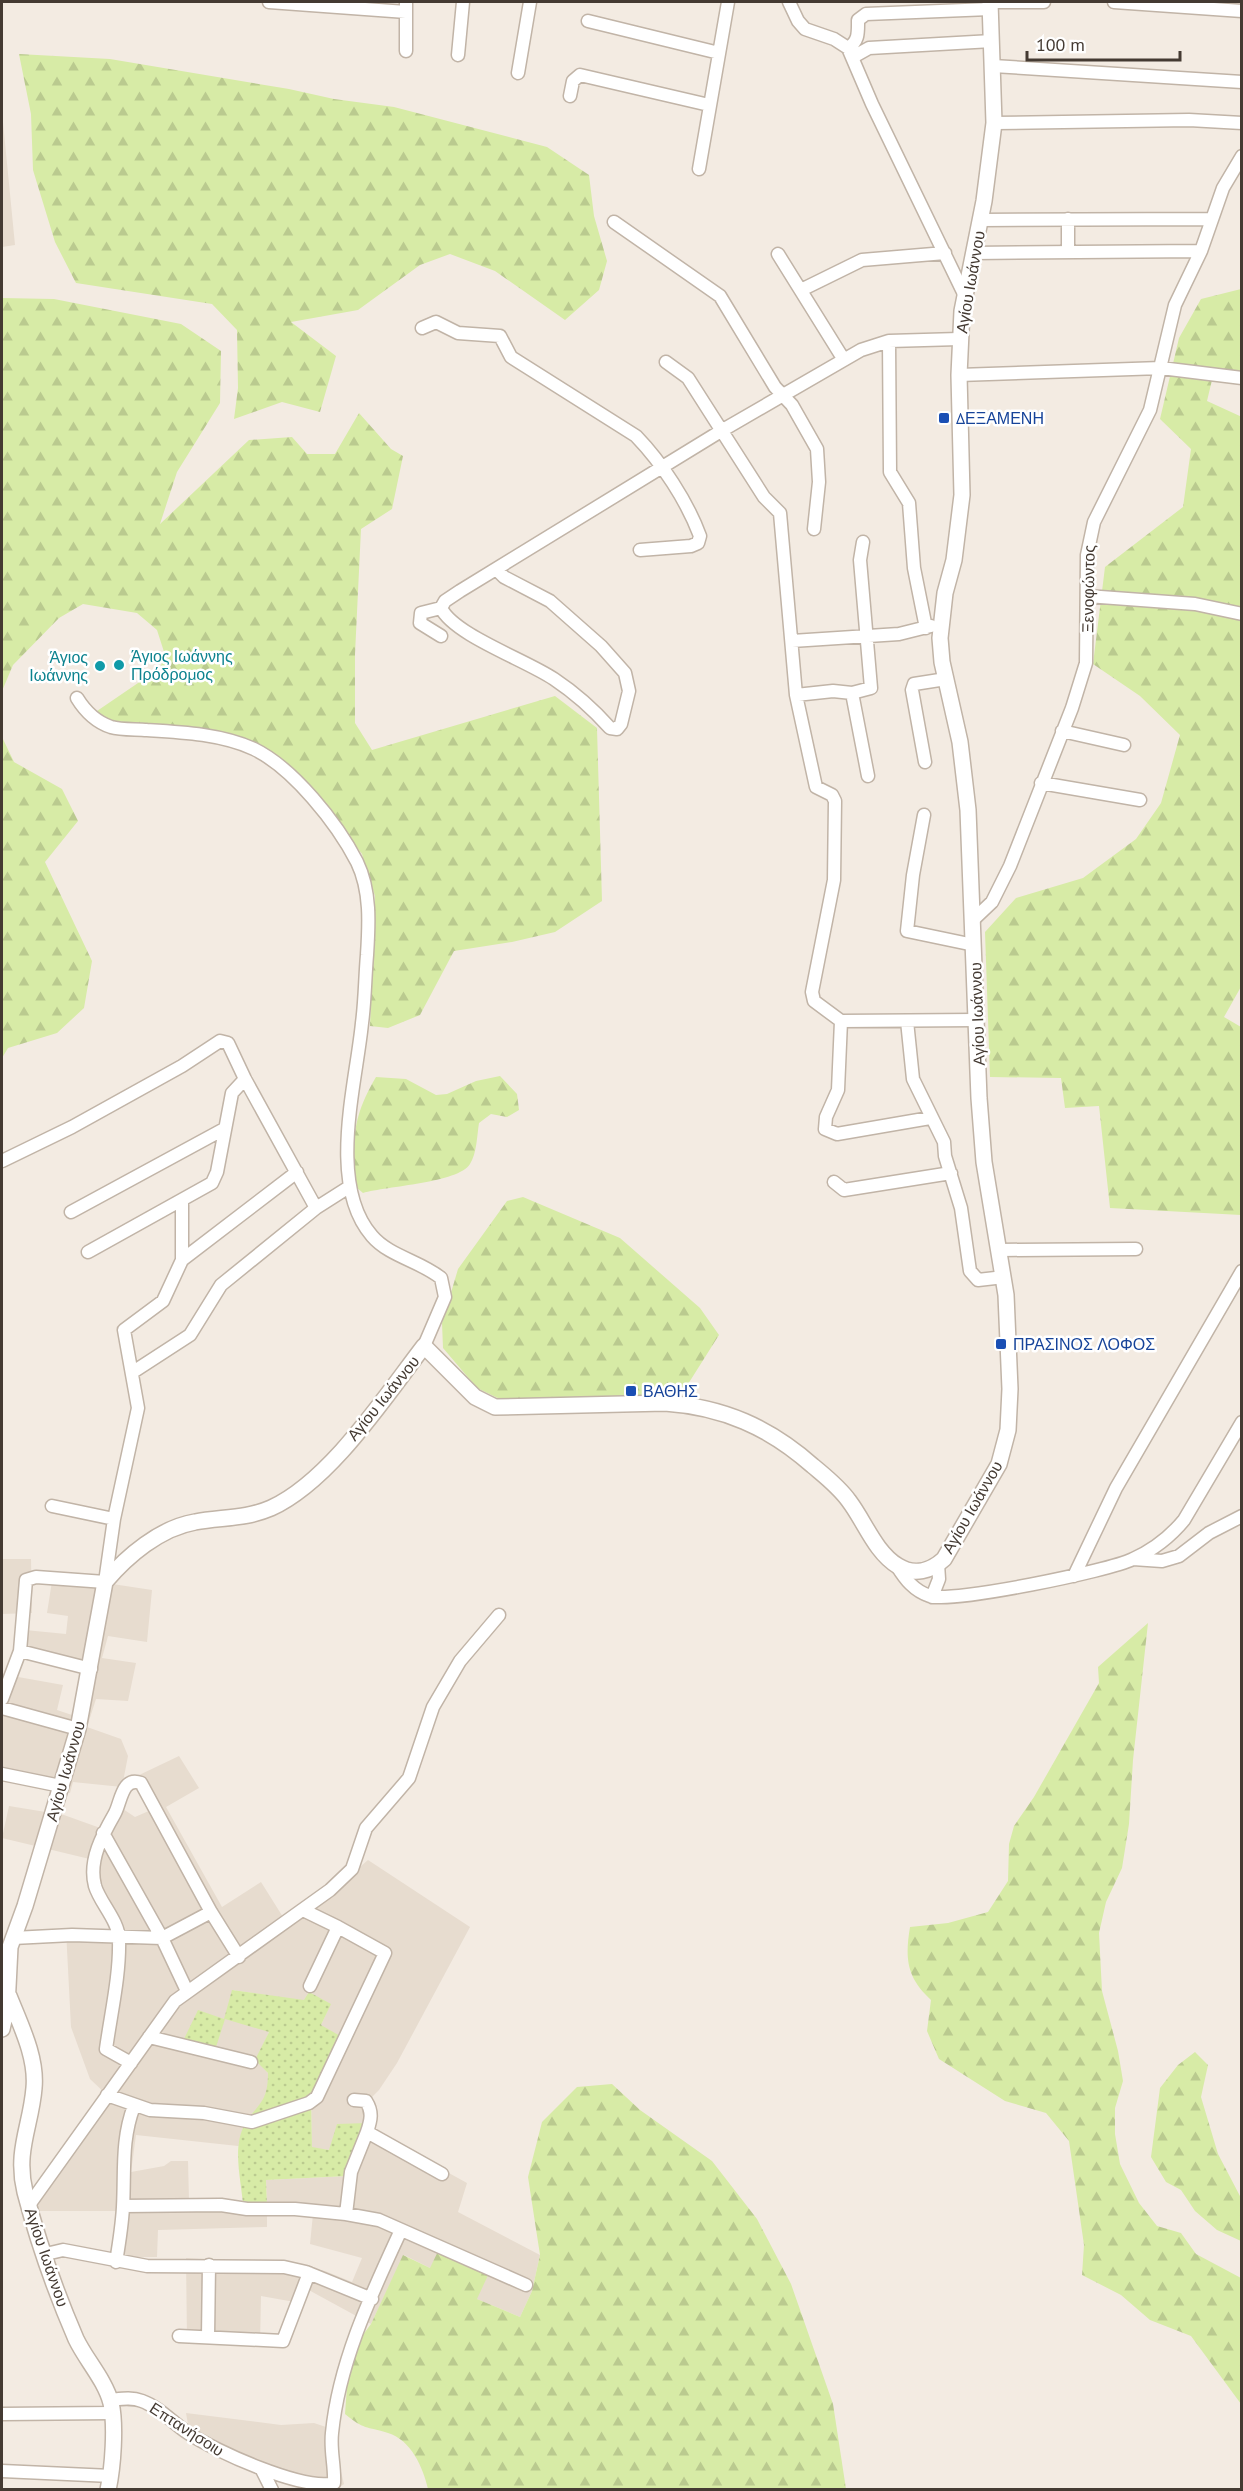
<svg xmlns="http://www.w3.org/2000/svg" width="1243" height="2491" viewBox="0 0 1243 2491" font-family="'PT Sans',sans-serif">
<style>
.residential{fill:#e7dccf}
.grass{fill:url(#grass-dots)}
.forest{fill:url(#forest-firs)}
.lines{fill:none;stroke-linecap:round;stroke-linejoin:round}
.minor-casing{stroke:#c1b4a7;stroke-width:15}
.tertiary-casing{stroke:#c1b4a7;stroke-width:18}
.minor{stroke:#fff;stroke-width:12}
.tertiary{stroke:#fff;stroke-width:15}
.transit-dot{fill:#1a4fb4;stroke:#fff;stroke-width:2}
.culture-dot{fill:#0f9aa8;stroke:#fff;stroke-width:2}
.labels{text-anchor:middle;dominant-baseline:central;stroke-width:5;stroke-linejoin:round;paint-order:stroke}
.street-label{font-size:16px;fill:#443a32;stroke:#fff}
.transit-label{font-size:16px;fill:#164399;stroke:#fff;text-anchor:start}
.culture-label{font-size:16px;fill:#0d838f;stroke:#fff;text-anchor:start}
</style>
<defs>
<pattern id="grass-dots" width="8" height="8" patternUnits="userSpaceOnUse" patternTransform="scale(1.5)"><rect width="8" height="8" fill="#d7eba6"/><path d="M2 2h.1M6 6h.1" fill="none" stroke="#baca8f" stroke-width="1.8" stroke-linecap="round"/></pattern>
<pattern id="forest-firs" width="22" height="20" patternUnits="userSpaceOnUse" patternTransform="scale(1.5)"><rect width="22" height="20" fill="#d7eba6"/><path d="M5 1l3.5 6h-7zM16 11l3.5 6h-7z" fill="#baca8f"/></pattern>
</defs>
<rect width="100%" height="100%" fill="#f3ebe2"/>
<path class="residential" d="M2 112 15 245 2 247Z
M2 1559H31L32 1613 2 1614Z
M53 1575 152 1590 147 1642 108 1636 102 1658 136 1663 128 1701 96 1699 87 1727 121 1739 128 1756 122 1787 73 1782 70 1793 2 1778V1691L7 1675 63 1685 57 1710 78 1717 90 1673 21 1653 25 1630 66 1634 68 1616 47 1613Z
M179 1756 199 1788 166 1807 222 1907 261 1882 288 1925 321 1901 368 1860 470 1927 397 2063 379 2090 366 2103 368 2123 329 2150 312 2148 311 2095 321 2025 330 2005 233 1990 269 2032 256 2060 268 2073V2088L261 2106 244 2127 238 2146 136 2135 131 2172 164 2166 171 2161H188L189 2200 267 2206 266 2180 348 2176 369 2129 467 2183 458 2212 540 2255 532 2291 520 2317 477 2299 430 2268 404 2255 371 2324 305 2288 300 2303 261 2296 260 2344 187 2340 186 2258 298 2265 325 2271 352 2282 362 2258 310 2244 313 2214 267 2213V2227L158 2230 157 2257H122L124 2211H29L107 2095 90 2079 71 2027 66 1930 117 1934 95 1883 98 1861 2 1838 9 1806 64 1815 103 1829 117 1805 135 1817 151 1810 135 1777Z
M186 2413 281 2425 314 2423 338 2431 337 2456 344 2484 336 2490 297 2486 233 2463 190 2436Z"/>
<path class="grass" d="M232 1990 304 2000 309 1992 331 2004 321 2025 342 2037 311 2095 312 2147 329 2150 337 2124 368 2123 348 2176 266 2180 267 2206 243 2204C241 2180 233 2150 243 2128 255 2104 268 2106 268 2073L255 2060 269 2032 225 2019 216 2047 184 2039 198 2010 224 2019Z"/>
<path class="forest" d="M19 54 110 59 289 89 334 99 394 107 547 147 589 175 594 216 607 261 599 290 565 320 495 271 450 254 420 265 358 310 291 322 336 356 320 412 282 402 234 419 238 388 237 330 212 304 76 283 55 242 33 170 31 114Z
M1241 289V376L1212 380 1207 401 1242 417V985L1224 1017 1241 1027V1215L1110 1208 1099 1106 1065 1108 1061 1078 990 1077 985 932 1016 898 1083 878 1136 839 1161 803 1180 735 1140 696 1093 664 1105 567 1183 507 1191 449 1160 419 1179 338 1201 299Z
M2 298 54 299 181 324 221 351 220 403 177 472 160 524 249 440 292 437 307 454H335L359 413 391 449 403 456 392 509 361 529 355 654V723L372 750 555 696 597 728 602 901 555 932 512 942 454 951 420 1015 388 1028 370 1026 375 896 362 854 323 804 238 740 103 723 97 711 160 668 165 655 157 630 137 613 83 604 59 618 13 665 2 691Z
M2 737 14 762 62 789 78 821 45 862 92 961 84 1008 57 1033 8 1048 2 1058Z
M500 1076 517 1094 519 1110 507 1117 491 1114 479 1123C477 1135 477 1153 470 1164 458 1183 387 1186 363 1193L356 1187C352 1140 352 1118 376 1077L406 1079 436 1095 447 1094 476 1081Z
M523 1197 620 1238 700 1308 719 1335 683 1392 660 1396 504 1401 477 1388 443 1348 442 1323 458 1269 507 1201Z
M1148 1623 1133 1760 1129 1824 1122 1868 1106 1902 1099 1933 1102 1991 1118 2051 1123 2081 1115 2108V2134L1120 2164 1139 2203 1157 2226 1181 2233 1196 2254 1241 2278V2404L1191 2336 1150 2320 1121 2295 1082 2275 1084 2245 1069 2141 1046 2113 1005 2101 939 2059 927 2031 931 2000C906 1977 905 1958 910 1927L948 1923 988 1912 1008 1881 1009 1844 1014 1826 1034 1797 1099 1683 1098 1667Z
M1195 2052 1208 2065 1201 2097 1218 2154 1241 2198V2241L1217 2230 1195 2211 1181 2190 1166 2182 1151 2157 1160 2088 1178 2065Z
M612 2084 640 2110 712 2161 757 2219 791 2284 833 2404 846 2489H428C423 2467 411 2440 388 2433 366 2426 364 2430 345 2414L348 2373 359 2340 371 2324 403 2255 430 2268 442 2243 490 2271 477 2299 520 2317 532 2291 540 2255 528 2177 542 2122 577 2087Z"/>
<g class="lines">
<defs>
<path id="minor" d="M269 2 406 12
M789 2 798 21 805 29 834 39 848 48 872 104 964 294
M990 2H1044
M1114 2 1242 11
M588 21 719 53
M848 48C859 41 858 33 858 20L866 14 990 9
M406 51V2
M458 55 463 2
M853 57 869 48 992 41
M993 66 1242 82
M518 73 530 2
M570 96 573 81 580 75 709 105
M994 123 1189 120 1242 123
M699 169 728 2
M1068 219V252
M981 220 1212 219
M614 222 720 296 775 387 792 405 817 449 819 482 814 529
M973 253 1201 251
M778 254 844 360
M801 290 862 260 945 253
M422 328 436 322 458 333 500 336 511 357 636 436C662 463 687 501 700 536L698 543 691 546 640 550
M889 341 890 472 909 503 914 568 926 628
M666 362 688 378 764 497 780 513 796 695 816 787 832 795 835 801 834 880 812 992 814 1001 841 1021 976 1020
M959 375 1161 368 1242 378
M1087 596 1195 604 1242 614
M441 608 445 601 460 591 721 431 861 350 889 341 959 339
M441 636 420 623 421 613 441 608C454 635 526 660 554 679 575 693 593 709 610 728L617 729 621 724 629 691 625 673 601 646 550 601 504 577 496 569
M792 641 899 634 931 626
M852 693 868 776
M796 695 833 691 852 693 871 688 860 560 863 542
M77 698C85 711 96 722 111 727 121 730 136 729 147 730 181 732 222 734 254 749 293 768 337 823 357 862 371 891 369 924 367 955 365 978 365 1001 362 1023 356 1085 327 1184 372 1236 389 1256 420 1261 441 1278L445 1297 424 1346
M1062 731 1124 745
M925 762 912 690 914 684 946 679
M1041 783 1140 800
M924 815 913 875 907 931 974 945
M973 920 992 902 1010 866 1072 708 1086 663 1087 555 1094 522 1150 410 1175 305 1201 251 1223 188 1242 156
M841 1021 838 1090 826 1117 825 1129 837 1134 930 1118
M907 1021 913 1079 944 1142 945 1156 961 1208 970 1271 978 1280 1004 1277
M2 1161 72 1127 182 1066 220 1041 228 1043 245 1079 316 1208
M834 1182 844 1190 951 1173
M71 1212 224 1129
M1000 1250 1136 1249
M88 1252 212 1183 217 1172 232 1093 245 1079
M182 1260 297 1172
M133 1372 190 1335 221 1285 316 1208 349 1187
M52 1506 114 1519
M1133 1559 1162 1561 1179 1556 1209 1533 1242 1516
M897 1566C905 1579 914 1591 930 1596 952 1603 1109 1571 1133 1559 1153 1550 1170 1537 1184 1520L1242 1422
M1074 1576 1116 1488 1242 1271
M932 1597 939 1579 938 1564
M20 1651 91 1669
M2 1699 20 1651 26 1580 36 1577 105 1582 114 1519 138 1408 124 1330 163 1301 182 1260V1202
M2 1708 78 1729
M2 1774 61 1786
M103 1833 162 1938 187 1991
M303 1910 338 1927
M13 1938 72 1935 162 1938 211 1912
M149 2037 251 2062
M131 2063 106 2049C111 2013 120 1975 119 1940 119 1921 100 1903 95 1886 88 1860 103 1834 115 1813 121 1802 122 1776 141 1783L211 1912 239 1957
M107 2095 150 2110 204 2113 252 2122 309 2103 317 2097 385 1953 338 1927 310 1986
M354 2100 366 2101C373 2112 371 2120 367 2132
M29 2205 175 2001 330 1890 352 1869 366 1828 409 1778 433 1707 460 1661 499 1615
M123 2206 221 2205 247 2209H295L346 2214 379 2220 526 2285
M346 2214 351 2172 367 2132 442 2174
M46 2254 63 2250 147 2266 284 2267 306 2272 372 2299
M116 2262C119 2244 122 2225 123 2207 125 2171 121 2140 134 2106
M179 2336 283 2341 309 2273
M208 2337 209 2265
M110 2400C121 2399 131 2397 142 2401 159 2407 173 2423 188 2433 215 2451 303 2491 334 2483 335 2466 330 2451 332 2433 339 2362 371 2295 401 2230
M2 2414 112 2413
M262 2470 272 2490
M2 2471 111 2476"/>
<path id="tertiary" d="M9 1996C20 2024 37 2057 34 2088 31 2126 15 2151 25 2192 37 2238 57 2295 76 2339 86 2360 105 2380 111 2403 116 2425 113 2467 108 2490
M2 2029 7 2007 10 1947 25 1906 78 1729 105 1582C127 1556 160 1528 195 1522 220 1517 246 1519 271 1508 330 1481 384 1398 424 1346L475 1397 495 1407 665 1403C723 1407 769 1427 813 1466 826 1477 839 1487 849 1501 865 1522 875 1552 898 1566 914 1576 931 1571 944 1559L999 1464 1008 1430 1010 1389 1006 1295 984 1162 979 1098 968 810 960 742 942 662 940 638 945 593 954 560 962 495 959 375 962 311 984 201 994 123 990 2"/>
</defs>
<use href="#minor" class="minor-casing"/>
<use href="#tertiary" class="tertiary-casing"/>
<use href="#minor" class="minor"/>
<use href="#tertiary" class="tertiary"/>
</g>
<g class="transit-dot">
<rect x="938" y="412" width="12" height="12" rx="3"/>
<rect x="995" y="1338" width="12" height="12" rx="3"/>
<rect x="625" y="1385" width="12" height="12" rx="3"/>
</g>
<g class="culture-dot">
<circle cx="119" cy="665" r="6"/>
<circle cx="100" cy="666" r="6"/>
</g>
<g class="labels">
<g class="street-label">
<text transform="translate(970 282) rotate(-80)">Αγίου Ιωάννου</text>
<text transform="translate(1088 589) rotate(-89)">Ξενοφώντος</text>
<text transform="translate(977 1014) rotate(-92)">Αγίου Ιωάννου</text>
<text transform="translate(383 1398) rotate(-51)">Αγίου Ιωάννου</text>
<text transform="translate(972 1507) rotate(-60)">Αγίου Ιωάννου</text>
<text transform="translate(65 1771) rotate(-74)">Αγίου Ιωάννου</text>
<text transform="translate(47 2257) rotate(71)">Αγίου Ιωάννου</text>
<text transform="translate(187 2429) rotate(33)">Επτανήσοιυ</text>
</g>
<g class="transit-label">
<text x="956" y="418">ΔΕΞΑΜΕΝΗ</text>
<text x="1013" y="1344">ΠΡΑΣΙΝΟΣ ΛΟΦΟΣ</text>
<text x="643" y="1391">ΒΑΘΗΣ</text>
</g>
<g class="culture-label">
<text x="131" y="656">Άγιος Ιωάννης<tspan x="131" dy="18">Πρόδρομος</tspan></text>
<text x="88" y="657" text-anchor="end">Άγιος<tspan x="88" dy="18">Ιωάννης</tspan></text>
</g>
</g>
<rect width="1243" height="2491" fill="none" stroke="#443a32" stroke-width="6"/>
<path d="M1027 51v9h153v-9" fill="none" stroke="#443a32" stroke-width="3"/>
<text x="1036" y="51" font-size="18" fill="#443a32" stroke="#ffffff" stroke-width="4.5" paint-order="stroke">100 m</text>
</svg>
